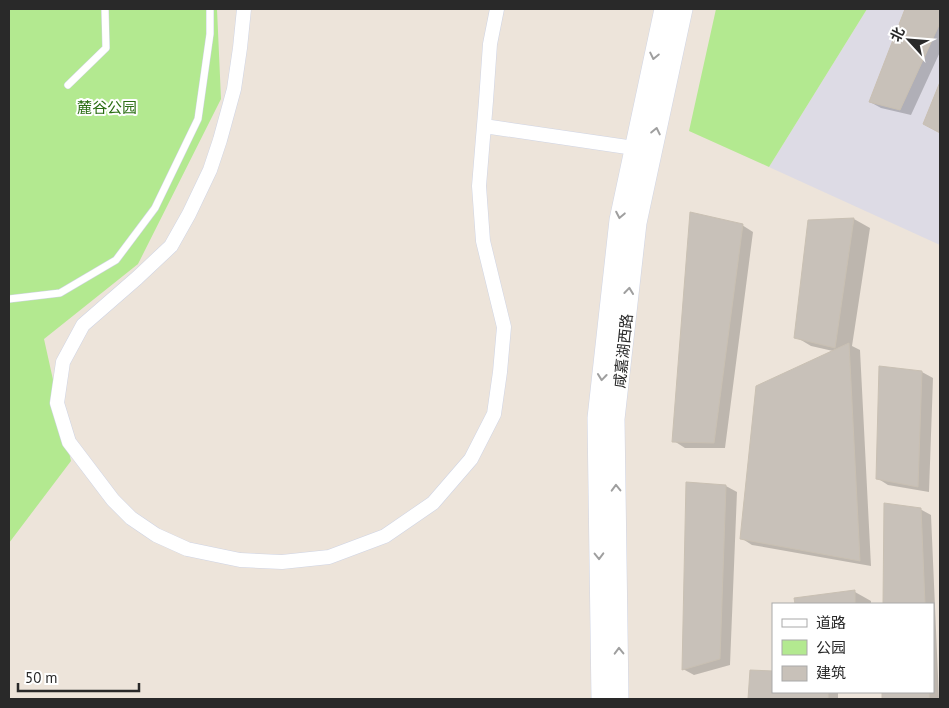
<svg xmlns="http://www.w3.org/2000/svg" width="949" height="708" viewBox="0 0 949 708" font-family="'PT Sans','Noto Sans SC',sans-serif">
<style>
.industrial{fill:#dddbe5}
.green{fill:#b3e990}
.shadow{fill:#0003}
.building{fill:#c8c1b9;stroke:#c9c0b3}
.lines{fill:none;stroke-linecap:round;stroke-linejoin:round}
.service-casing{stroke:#cfd4e4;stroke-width:8}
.minor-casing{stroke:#cfd4e4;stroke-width:15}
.secondary-casing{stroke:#cfd4e4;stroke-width:20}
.service{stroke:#fff;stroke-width:7}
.minor{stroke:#fff;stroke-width:14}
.secondary{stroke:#fff;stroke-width:19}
.oneway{stroke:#9f9f9f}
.labels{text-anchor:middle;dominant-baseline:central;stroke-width:4;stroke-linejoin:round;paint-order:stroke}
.park-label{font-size:15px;fill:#2a6d13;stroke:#fff}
.street-label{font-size:15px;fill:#292929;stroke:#fff}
</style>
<rect width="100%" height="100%" fill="#ede4da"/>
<path class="industrial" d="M867 9H940V245L769 167Z"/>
<path class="green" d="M9 9H217L221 99 138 264 44 339 71 461 9 543Z
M716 9H867L769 167 689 131Z"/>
<path class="shadow" d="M906 9H940V52L911 115 881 108 870 102Z
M854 219 870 228 852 346 860 350 871 566 752 545 741 538 833 351 811 346 796 337 809 221Z
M742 225 753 232 725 448H685L674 441Z
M922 372 933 378 929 492 888 485 877 478Z
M687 483 726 486 737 492 730 665 694 675 683 669Z
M885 504 920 509 931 515 939 699H883V692H933V604H884Z
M855 592 871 601V604H796V599Z
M751 671 773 692H838V699H749Z"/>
<path class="building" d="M905 9H940V23L900 110 869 102Z
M940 82V133L923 124Z
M690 212 743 224 714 443 672 442Z
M854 218 835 348 794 338 808 220Z
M849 343 860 561 740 539 756 386Z
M879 366 922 371 918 487 876 479Z
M686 482 726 485 720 659 682 670Z
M884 503 921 508 925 604H883Z
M855 590V604H795L794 598Z
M750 670 773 671V692H828V699H748Z
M882 692H929V699H882Z"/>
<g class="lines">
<defs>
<path id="service" d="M68 85 106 48 105 9
M9 299 60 293 116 260 155 208 198 119 210 34V9"/>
<path id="minor" d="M244 9 240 48 234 89 220 140 210 170 189 214 171 246 137 278 83 325 63 362 57 403 69 442 113 500 131 518 156 535 187 549 240 560 282 562 329 557 385 536 433 503 471 459 494 414 500 372 504 327 483 241 479 186 486 101 490 44 497 9
M484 126 634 148"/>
<path id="secondary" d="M601 699 597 418 619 220 664 9
M619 699 615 419 637 223 683 9"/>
</defs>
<use href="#service" class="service-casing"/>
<use href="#minor" class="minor-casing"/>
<use href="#secondary" class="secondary-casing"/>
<use href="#service" class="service"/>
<use href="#minor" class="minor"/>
<use href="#secondary" class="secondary"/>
</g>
<defs><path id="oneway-chevron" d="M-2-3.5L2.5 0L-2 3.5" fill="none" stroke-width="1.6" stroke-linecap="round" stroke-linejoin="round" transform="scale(1.25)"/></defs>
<g class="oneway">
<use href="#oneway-chevron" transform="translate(654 56) rotate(102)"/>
<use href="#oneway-chevron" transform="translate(656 131) rotate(-78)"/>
<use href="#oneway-chevron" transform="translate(620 215) rotate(101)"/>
<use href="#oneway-chevron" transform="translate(629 291) rotate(-84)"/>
<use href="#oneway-chevron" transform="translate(602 377) rotate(96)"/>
<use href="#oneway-chevron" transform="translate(616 488) rotate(-91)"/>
<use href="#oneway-chevron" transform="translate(599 556) rotate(89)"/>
<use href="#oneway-chevron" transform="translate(619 651) rotate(-91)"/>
</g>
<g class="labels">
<g class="park-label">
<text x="107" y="107">麓谷公园</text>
</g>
<g class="street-label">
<text transform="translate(623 351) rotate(-84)">咸嘉湖西路</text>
</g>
</g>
<rect width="949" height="708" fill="none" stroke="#292929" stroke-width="20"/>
<rect x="772" y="603" width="162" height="90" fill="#ffffff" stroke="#a9a9a9"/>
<rect x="782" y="619" width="25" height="8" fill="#ffffff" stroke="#a9a9a9"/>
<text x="816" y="628" font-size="15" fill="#292929">道路</text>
<rect x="782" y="640" width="25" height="15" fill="#b3e990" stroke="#a9a9a9"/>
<text x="816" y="653" font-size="15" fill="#292929">公园</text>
<rect x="782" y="666" width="25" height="15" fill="#c8c1b9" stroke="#a9a9a9"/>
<text x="816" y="678" font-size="15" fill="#292929">建筑</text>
<g transform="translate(909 40) rotate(296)" stroke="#ffffff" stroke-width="4" paint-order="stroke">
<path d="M0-4L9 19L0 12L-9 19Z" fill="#292929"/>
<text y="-8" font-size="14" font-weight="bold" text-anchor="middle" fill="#292929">北</text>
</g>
<path d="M18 683v8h121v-8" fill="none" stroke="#292929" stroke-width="2.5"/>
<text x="25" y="683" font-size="15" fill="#292929" stroke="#ffffff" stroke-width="4" paint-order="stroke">50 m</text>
</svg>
